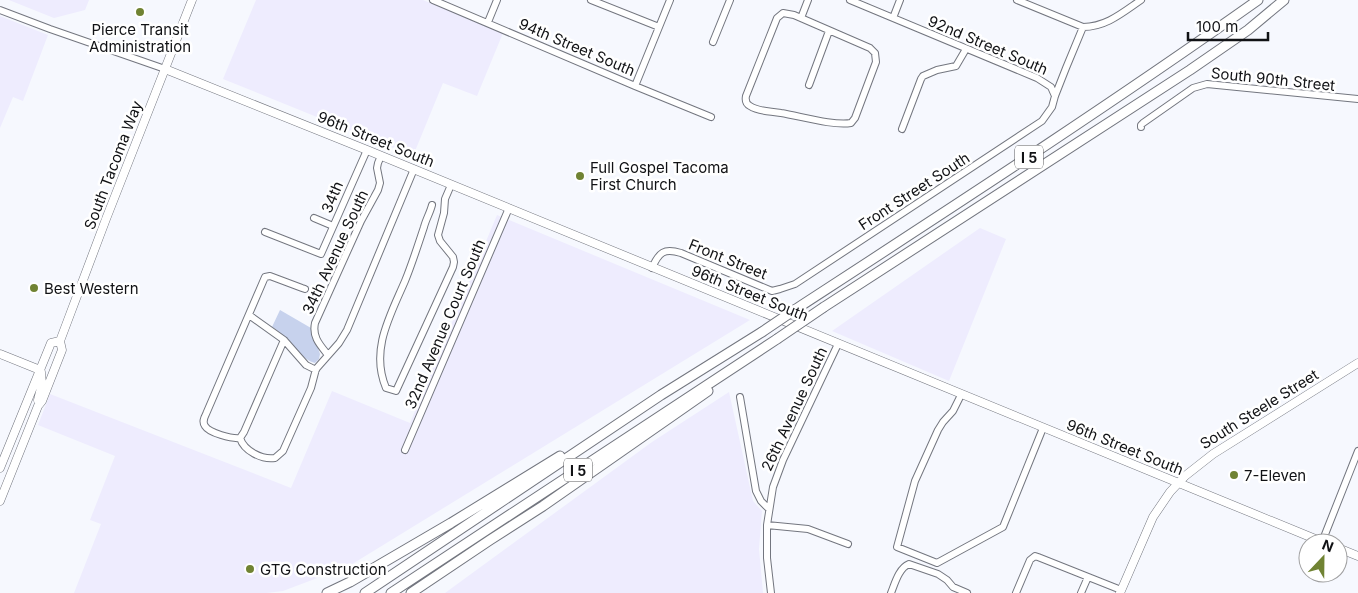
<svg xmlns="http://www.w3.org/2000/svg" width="1358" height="593" viewBox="0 0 1358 593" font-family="Inter,sans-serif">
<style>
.industrial{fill:#eeecfe}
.green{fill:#c7d2ed}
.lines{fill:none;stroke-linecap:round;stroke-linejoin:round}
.minor-casing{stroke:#73767f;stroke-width:8}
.major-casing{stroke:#73767f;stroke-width:9}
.highway-casing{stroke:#73767f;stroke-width:11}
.minor{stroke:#fff;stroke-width:6}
.major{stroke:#fff;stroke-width:8}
.highway{stroke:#fff;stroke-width:9}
.highway-bridge-casing{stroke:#73767f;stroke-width:11;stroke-linecap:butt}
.highway-bridge{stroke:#fff;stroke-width:9}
.poi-dot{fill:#708333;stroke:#fff;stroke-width:2}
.labels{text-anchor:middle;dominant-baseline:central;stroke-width:5;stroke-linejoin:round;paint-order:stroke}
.shield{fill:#fff;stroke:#58595b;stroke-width:1}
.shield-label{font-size:14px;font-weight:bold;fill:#111215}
.poi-label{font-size:15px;fill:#111215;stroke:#fff;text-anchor:start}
.street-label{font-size:15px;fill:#111215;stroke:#fff}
</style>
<rect width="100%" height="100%" fill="#f6f8fe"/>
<path class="industrial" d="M9 0H89L85 10 54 18Z
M256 0H423L503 33 477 96 443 83 413 156 223 79Z
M0 16 48 35 23 101 13 97 0 128Z
M497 215 750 320 349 566 283 591 267 593H74L101 524 90 520 115 456 38 425 50 394 291 488 332 391 410 423Z
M980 228 1006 239 949 381 832 331Z
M729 392 753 501 762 511 759 549 763 593H445L652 442Z"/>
<path class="green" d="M280 310 311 328 320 354 319 359 315 363C303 360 296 348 288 340 283 335 278 331 272 327Z"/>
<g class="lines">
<defs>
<path id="minor" d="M433 0 635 86 711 117
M591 0 659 27
M850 0 1037 78 1051 87 1055 96
M1017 0 1083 27C1106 27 1122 13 1141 0
M0 10 50 29 165 69
M783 13 794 15 870 48 875 53 876 62 855 118 851 123C833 126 800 116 781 113 771 111 759 112 750 106 746 104 745 101 746 96L777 18Z
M801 18 808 0
M893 18 900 0
M488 22 497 0
M713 42 730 0
M809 85 829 31
M635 86 670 0
M1141 127V125L1143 123 1193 88 1207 84 1358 99
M902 129 921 79 923 76 937 70 956 66 966 49
M432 205C430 213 426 219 424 227 418 245 412 264 405 281 390 316 370 350 386 388L396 391 453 267 454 262 453 257 440 241 438 235 444 213 445 199 451 185
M314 218 333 226
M265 232 321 254 367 150
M652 268C659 252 664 248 681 253L772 291 780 289 795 284 1042 121 1052 107 1055 96 1066 68 1083 27
M249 315 284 340 306 365 316 370
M328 355C320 345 312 337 315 323L361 221 378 190 380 183 377 168 378 163 381 156
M961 395 953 411 943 422 938 430 915 481 897 547 937 563 1003 527 1043 428
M740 397 756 491 761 501 769 509
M240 438C244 451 262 460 275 458L283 451 311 388 316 369 339 343 347 330 414 169
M240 438C232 439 209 433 205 426 202 422 204 418 206 414L265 277 270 276 302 288 305 289
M240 438 244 432 284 340
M405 450 509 208
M767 525 808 529 848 544
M1322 542 1358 451
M771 593 767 558V525L773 487 783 460 838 344
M891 593C895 583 899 568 909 564L938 574 947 580 953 587 967 593
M1016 593 1030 560 1035 556 1038 557 1121 590
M1081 593 1088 577"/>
<path id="major" d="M165 69 367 150 1325 543
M0 354 40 370
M38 400 42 384 41 372
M0 468 51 343 60 341
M0 501 38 406 42 401 62 350 60 341 106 219 192 0
M1338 548 1358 556
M1120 593 1153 517 1170 492 1185 476 1213 454 1358 363"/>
<path id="highway" d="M824 307 1190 70 1248 30 1284 0
M796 309C951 208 1107 107 1258 0
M327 593 350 582 451 523 560 456
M365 593 661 395 762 332
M391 593 777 339
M411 593 490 540 543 506 708 391"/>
</defs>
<use href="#minor" class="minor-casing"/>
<use href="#major" class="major-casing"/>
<use href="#highway" class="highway-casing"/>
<use href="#minor" class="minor"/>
<use href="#major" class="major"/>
<use href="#highway" class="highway"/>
<defs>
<path id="highway-bridge" d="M762 332 796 309
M777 339 824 307"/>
</defs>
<use href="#highway-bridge" class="highway-bridge-casing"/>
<use href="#highway-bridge" class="highway-bridge"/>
</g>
<g class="poi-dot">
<circle cx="140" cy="12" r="5"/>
<circle cx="580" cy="176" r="5"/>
<circle cx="34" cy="288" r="5"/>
<circle cx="1234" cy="475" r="5"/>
<circle cx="250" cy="569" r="5"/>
</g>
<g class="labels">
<g class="shield">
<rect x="1015" y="145.5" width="28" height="23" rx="4"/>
<rect x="564" y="458.5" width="28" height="23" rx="4"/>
</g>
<g class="shield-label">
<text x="1029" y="157">I 5</text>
<text x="578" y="470">I 5</text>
</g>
<g class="poi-label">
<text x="140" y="29" text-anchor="middle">Pierce Transit<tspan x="140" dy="17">Administration</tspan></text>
<text x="590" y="167">Full Gospel Tacoma<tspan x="590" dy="17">First Church</tspan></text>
<text x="44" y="288">Best Western</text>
<text x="1244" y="475">7-Eleven</text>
<text x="260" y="569">GTG Construction</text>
</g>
<g class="street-label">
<text transform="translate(988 45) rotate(23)">92nd Street South</text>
<text transform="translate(577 47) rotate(23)">94th Street South</text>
<text transform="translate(1273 79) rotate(6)">South 90th Street</text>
<text transform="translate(376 139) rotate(22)">96th Street South</text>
<text transform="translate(113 165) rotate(-69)">South Tacoma Way</text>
<text transform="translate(914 191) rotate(-33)">Front Street South</text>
<text transform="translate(332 197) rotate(-67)">34th</text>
<text transform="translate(335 252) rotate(-65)">34th Avenue South</text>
<text transform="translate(728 259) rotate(22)">Front Street</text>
<text transform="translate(750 293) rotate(22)">96th Street South</text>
<text transform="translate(445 324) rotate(-67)">32nd Avenue Court South</text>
<text transform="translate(794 409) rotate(-65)">26th Avenue South</text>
<text transform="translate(1259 409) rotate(-32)">South Steele Street</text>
<text transform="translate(1125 447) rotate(22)">96th Street South</text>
</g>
</g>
<g transform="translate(1323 558) rotate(22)"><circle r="24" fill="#ffffff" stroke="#a0a0a1"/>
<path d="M0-4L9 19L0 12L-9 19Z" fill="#708333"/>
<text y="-8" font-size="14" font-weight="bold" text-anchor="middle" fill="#111215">N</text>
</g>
<path d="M1188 32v8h80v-8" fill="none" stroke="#111215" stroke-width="2.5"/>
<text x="1196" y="32" font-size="15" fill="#111215" stroke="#ffffff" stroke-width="4" paint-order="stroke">100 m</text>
</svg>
